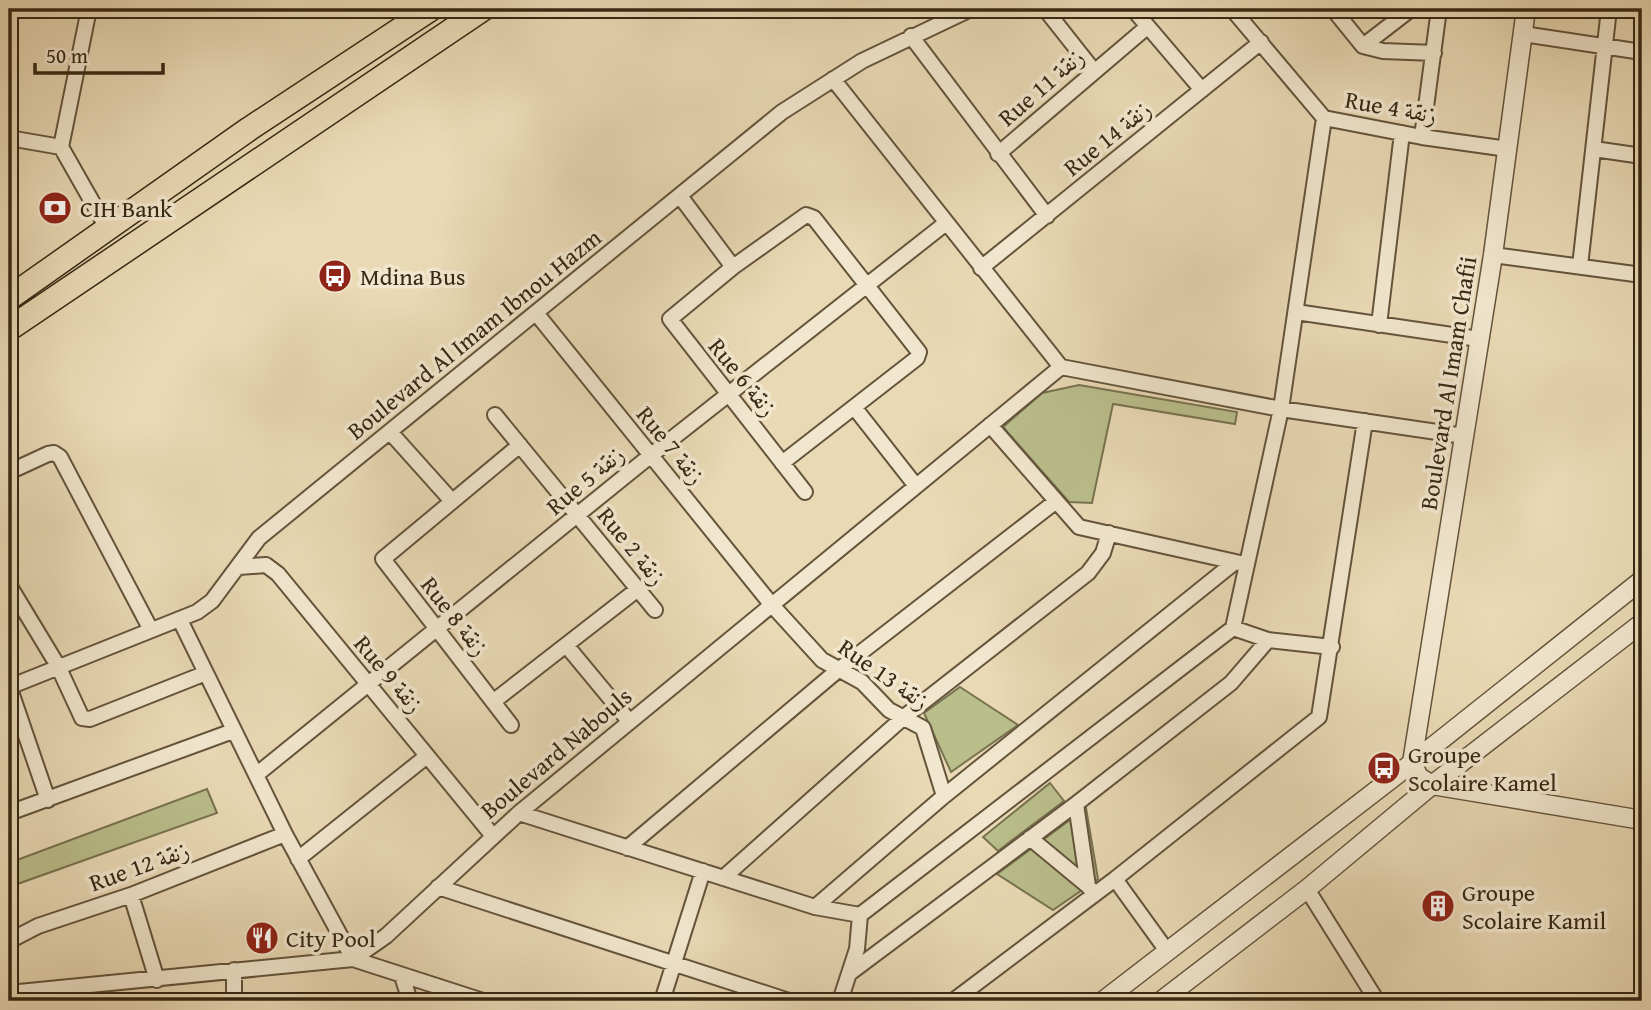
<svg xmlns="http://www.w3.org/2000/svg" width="1651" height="1010" viewBox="0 0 1651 1010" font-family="'Gentium Book Plus',Amiri,serif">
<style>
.green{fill:#b9be8b;stroke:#787350;stroke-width:2}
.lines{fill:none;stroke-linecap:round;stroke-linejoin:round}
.minor-casing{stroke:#64543c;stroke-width:18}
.tertiary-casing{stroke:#64543c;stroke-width:21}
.primary-casing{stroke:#382814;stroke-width:26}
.minor{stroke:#f1e6ce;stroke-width:14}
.tertiary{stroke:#f1e6ce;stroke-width:18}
.primary{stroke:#e9d9b4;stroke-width:23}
.labels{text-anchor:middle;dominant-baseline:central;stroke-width:7;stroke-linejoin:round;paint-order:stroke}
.street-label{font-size:24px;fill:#382814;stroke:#f1e6ce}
.poi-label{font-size:24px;fill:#382814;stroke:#f1e6ce;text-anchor:start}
</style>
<rect width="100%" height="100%" fill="#e9d9b4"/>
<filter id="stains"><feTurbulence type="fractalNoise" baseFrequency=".00286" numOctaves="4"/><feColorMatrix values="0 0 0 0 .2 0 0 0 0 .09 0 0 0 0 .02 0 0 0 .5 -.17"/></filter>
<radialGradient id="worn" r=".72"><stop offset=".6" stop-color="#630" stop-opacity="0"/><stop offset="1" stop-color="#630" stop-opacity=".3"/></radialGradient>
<path class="green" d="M1079 385 1237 412 1235 424 1113 404 1092 503 1069 502 1003 427 1042 393Z
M960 687 1018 725 951 772 924 713Z
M1050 783 1064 801 998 851 983 837Z
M207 789 217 813 9 887V863Z
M1086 808 1098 879 1053 910 997 874Z"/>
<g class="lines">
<defs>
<path id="minor" d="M89 9 61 147 107 228
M1045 9 1094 71
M1133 9 1202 90
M1232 9 1324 118 1422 137 1508 149
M1333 9 1363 46 1383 51 1434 53
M1523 34 1642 52
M911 36 1047 216
M1363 46 1411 9
M833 79 1061 367 1281 409 1464 436
M1422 137 1439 9
M9 138 61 147
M1594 149 1642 156
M998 154 1147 27
M680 196 733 267
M1493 255 1642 275
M1580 266 1609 9
M981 268 1261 42
M1296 312 1479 339
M536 313 771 604 822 660 862 682 889 710 923 728 944 796
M1379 325 1402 133
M854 407 916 486
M495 415 655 610
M990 425 1079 527 1240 563
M390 432 451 500
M782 463 917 358 919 352 814 218 806 215 733 267 670 319 805 492
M9 472 48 454 54 453 60 457 151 630
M239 567 266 565 278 574 493 836
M9 585 58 666 82 718 90 719 206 673
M180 620 285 834 353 959
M1233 628 1268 640 1332 647
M566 645 629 721
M9 686 48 800
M9 687 197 612 212 601 259 538 782 112 862 61 971 9
M494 701 638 589
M511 725 383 559 520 445
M256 775 650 456 946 223
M1076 804 1088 886 1094 894
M9 813 233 731
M519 813 815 907 860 915 1233 628 1281 409 1324 118
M1030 838 1088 886
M627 848 837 671 1055 502
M298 859 427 756
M723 878 904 717 1088 573 1103 553 1109 533
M1115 879 1167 951
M438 887 789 1001
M1307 889 1377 1001
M131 895 157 980
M815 907 944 796 1235 562
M9 941 38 926 131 895 285 834
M353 959 483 1001
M234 970V1001
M850 973 1076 804 1231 683 1268 640
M402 976 410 1001
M9 993 353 959 386 936 519 813 1061 367
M662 1001 703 871
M840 1001 857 949 860 915
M953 1001 1115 879 1319 717 1365 421"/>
<path id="tertiary" d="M1526 9 1493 255 1412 763 1419 777 1432 785 1642 820
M1103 1001 1412 763 1642 580
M1161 1001 1307 889 1432 785 1642 623"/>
<path id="primary" d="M9 298 249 129 431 9
M9 329 483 9"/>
</defs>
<use href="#minor" class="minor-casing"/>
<use href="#tertiary" class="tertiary-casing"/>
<use href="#primary" class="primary-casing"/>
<use href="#minor" class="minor"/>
<use href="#tertiary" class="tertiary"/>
<use href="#primary" class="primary"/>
</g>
<defs>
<symbol id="bank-disc" viewBox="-11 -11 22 22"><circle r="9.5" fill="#8f2418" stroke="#f1e6ce"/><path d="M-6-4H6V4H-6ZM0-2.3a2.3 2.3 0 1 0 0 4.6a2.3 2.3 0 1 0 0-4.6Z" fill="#fff"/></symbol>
<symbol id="bus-disc" viewBox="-11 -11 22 22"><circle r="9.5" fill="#8f2418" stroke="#f1e6ce"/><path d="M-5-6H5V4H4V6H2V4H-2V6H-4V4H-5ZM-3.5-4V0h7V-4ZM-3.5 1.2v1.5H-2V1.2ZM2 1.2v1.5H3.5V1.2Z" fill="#fff"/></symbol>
<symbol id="building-disc" viewBox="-11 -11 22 22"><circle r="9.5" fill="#8f2418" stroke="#f1e6ce"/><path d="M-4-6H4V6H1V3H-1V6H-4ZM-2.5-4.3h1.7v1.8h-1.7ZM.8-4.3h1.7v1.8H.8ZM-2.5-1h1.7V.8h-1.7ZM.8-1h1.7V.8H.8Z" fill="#fff"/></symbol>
<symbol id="restaurant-disc" viewBox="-11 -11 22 22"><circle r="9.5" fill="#8f2418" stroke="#f1e6ce"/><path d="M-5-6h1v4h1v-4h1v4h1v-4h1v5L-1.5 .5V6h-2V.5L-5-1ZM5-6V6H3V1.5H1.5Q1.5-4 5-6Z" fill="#fff"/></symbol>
</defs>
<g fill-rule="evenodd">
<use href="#bank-disc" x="36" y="189" width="38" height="38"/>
<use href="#bus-disc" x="316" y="257" width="38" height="38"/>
<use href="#bus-disc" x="1365" y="749" width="38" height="38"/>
<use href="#building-disc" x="1419" y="887" width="38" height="38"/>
<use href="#restaurant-disc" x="243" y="919" width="38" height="38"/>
</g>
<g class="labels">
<g class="street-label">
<text transform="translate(1041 87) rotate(-41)">Rue 11 زنقة</text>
<text transform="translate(1391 107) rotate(10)">Rue 4 زنقة</text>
<text transform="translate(1107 138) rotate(-39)">Rue 14 زنقة</text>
<text transform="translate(474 334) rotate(-39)">Boulevard Al Imam Ibnou Hazm</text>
<text transform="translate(743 377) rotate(51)">Rue 6 زنقة</text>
<text transform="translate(1448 383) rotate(-81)">Boulevard Al Imam Chafii</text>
<text transform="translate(671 445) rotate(51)">Rue 7 زنقة</text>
<text transform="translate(585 480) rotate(-40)">Rue 5 زنقة</text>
<text transform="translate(632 546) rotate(51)">Rue 2 زنقة</text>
<text transform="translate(455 616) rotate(52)">Rue 8 زنقة</text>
<text transform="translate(389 674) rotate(50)">Rue 9 زنقة</text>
<text transform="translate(884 674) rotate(35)">Rue 13 زنقة</text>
<text transform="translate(556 753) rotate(-40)">Boulevard Nabouls</text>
<text transform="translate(139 866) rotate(-20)">Rue 12 زنقة</text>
</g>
<g class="poi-label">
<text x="80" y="208">CIH Bank</text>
<text x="360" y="276">Mdina Bus</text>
<text x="1408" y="754">Groupe<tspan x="1408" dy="28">Scolaire Kamel</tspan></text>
<text x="1462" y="892">Groupe<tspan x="1462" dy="28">Scolaire Kamil</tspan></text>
<text x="286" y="938">City Pool</text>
</g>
</g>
<rect width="1651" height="1010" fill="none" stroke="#e9d9b4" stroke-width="35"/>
<rect x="10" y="10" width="1630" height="989" fill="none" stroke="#382814" stroke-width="3.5"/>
<rect x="18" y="18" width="1616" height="975" fill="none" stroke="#382814" stroke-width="2"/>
<path d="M35 63v10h128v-10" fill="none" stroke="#382814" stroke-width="3.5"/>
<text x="46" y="63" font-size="21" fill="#382814" stroke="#f1e6ce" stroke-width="5" paint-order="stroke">50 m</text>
<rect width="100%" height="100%" filter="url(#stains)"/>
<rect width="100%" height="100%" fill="url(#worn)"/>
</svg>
